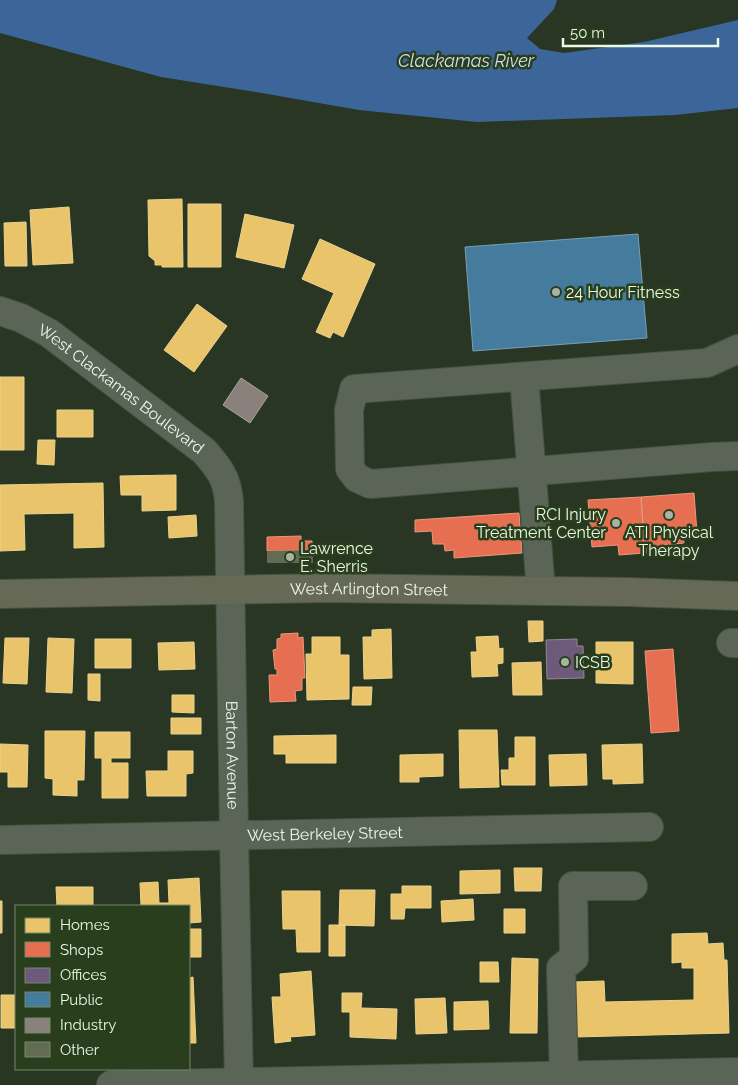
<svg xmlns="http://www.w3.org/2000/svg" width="738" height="1085" viewBox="0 0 738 1085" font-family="Raleway,sans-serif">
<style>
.water{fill:#3c669a}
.homes{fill:#e9c46a;stroke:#e9d48f}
.shops{fill:#e76f51;stroke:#e8987d}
.offices{fill:#6d597a;stroke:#92899a}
.public{fill:#457b9d;stroke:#76a0b2}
.industry{fill:#8a817c;stroke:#a7a59b}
.building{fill:#636b53}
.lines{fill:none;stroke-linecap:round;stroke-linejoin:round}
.minor-casing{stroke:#465141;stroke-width:30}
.major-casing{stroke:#465141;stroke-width:30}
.minor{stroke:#5b6557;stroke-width:28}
.major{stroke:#656955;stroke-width:28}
.poi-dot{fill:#a7b4a1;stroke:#283e1c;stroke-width:2}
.labels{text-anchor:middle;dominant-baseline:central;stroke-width:5;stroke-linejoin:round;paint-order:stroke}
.poi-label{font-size:16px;fill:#eaf8e4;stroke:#283e1c;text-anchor:start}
.street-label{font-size:16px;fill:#eaf8e4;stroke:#283e1c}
.water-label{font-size:18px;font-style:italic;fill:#d0ddee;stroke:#283e1c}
</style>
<rect width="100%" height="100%" fill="#2a3624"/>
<path class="water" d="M0 0H557L554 9 527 38 540 49 564 53 644 42 738 20V108L675 115 477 122 359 110 256 92 161 77 0 33Z"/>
<path class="homes" d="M182 199 183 267H162V265H155V261L149 256 148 200Z
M188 204H221V267H188Z
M69 207 73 263 33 265 30 210Z
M245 214 294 225 284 268 236 257Z
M26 222 27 266H5L4 223Z
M320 239 375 264 343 337 333 332 330 338 316 332 334 293 302 279Z
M197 304 227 326 194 372 164 350Z
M0 377H24V450H0Z
M57 410H93V437H57Z
M38 440H55L54 465 37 464Z
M176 475V510L142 511V495H121L120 476Z
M103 483 104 547 74 548V513L24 514 25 550 0 551V485Z
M196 515 197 536 169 538 168 517Z
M528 621H543V641L529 642Z
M391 629 392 678 364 679 363 637H372V630Z
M498 636 499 649 503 648V663L497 664 498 676 472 677 471 652H477L476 637Z
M312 637H340V655H349V699L307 700 306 654H312Z
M5 638H29L27 684 3 683Z
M48 638 74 639 72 693 46 692Z
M95 639H131V668H95Z
M194 642 195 669 159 670 158 643Z
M596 642H633V684L596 683Z
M541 662 542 695H513L512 663Z
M88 674H100V701L88 700Z
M353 687H372L371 705H352Z
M172 695H194V713L172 712Z
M171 718H201V734H171Z
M459 730H497L499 787 460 788Z
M45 731H85L84 780H77V796L53 795V779L45 778Z
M95 732H130V758H111V763H128V798H102V758H95Z
M336 735V763H286V754H274V736Z
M515 737H535V785H502L501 770H509V758H515Z
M0 744 28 745 27 787H8V772H0Z
M642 744 643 783 613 784V779H603L602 745Z
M168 751H193V773L186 774V796H147L146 771H168Z
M443 754V776L419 777V782H400V755Z
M586 754 587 785 550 786 549 755Z
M514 868H542L541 891H515Z
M500 870V893L460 894V871Z
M199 878 201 922 189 923V906H141L140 883 158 882 159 903H169L168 880Z
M402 886H431V908H405L404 919H391V894H402Z
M56 887H93V906H57Z
M340 890H375L374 926 339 925Z
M282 891H320V952H297L296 929H283Z
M473 899 474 920 442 922 441 901Z
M0 901H2V933H0Z
M504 909H525V933H504Z
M329 925H345V956H329Z
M189 929H201V957H189Z
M707 933 708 944 723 943 724 960H727L729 1033 575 1037 574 982 604 981 605 1002 694 1000V968H682V962L672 963V934Z
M512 958 538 959 537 1033H510Z
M480 962H498L499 982H480Z
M311 971 315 1035 290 1037 291 1041 275 1043 272 997H281L280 974Z
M193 977 196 1043H189V978Z
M342 993H362L361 1008 397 1009 396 1039 350 1037V1012H342Z
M1 995H16V1028H1Z
M445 998 447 1033 416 1034 415 999Z
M488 1001 489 1029 454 1030V1002Z"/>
<path class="shops" d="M694 493 697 533 683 534 684 543 664 545V551L645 553 641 497Z
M641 497 645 553 619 555 618 545 592 547 588 500Z
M519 513 522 553 454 558V550L445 551 444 544H433L432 531 415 532V520Z
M301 536V541H312L313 550 267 551V537Z
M298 633V638L303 637 305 678H302V690L295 691 296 701 270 702 269 675H277V669H275L273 650 277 649V639L281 638V634Z
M673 649 679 731 651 733 645 651Z"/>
<path class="offices" d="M577 639V646H583L584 678 547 679 546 640Z"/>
<path class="public" d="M638 234 647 338 473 351 465 247Z"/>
<path class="industry" d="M241 378 268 396 250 423 223 405Z"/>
<path class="building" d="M313 550V563H267V551Z"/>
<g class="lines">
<defs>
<g id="minor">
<path id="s1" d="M0 311 21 318 49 333 204 451C219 468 227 478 229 501L234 835 239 1085"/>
<path d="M738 349 707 363 354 389 349 410 350 469 357 478 370 484 712 457 738 456"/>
<path d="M524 377 541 591"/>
<path d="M731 643H738"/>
<path id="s2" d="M0 840 649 827"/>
<path d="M564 1076 561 968 574 958 573 886H633"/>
<path d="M111 1085 738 1072"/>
</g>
<g id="major">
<path id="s3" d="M0 594 329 588 628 592 738 596"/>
</g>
</defs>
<use href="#minor" class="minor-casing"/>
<use href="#major" class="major-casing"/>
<use href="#minor" class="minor"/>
<use href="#major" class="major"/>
</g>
<g class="poi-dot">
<circle cx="556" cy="292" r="5"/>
<circle cx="669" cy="515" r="5"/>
<circle cx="616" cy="523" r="5"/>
<circle cx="290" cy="557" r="5"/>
<circle cx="565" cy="662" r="5"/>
</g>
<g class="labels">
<g class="poi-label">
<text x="566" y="292">24 Hour Fitness</text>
<text x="606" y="514" text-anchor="end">RCI Injury<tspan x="606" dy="18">Treatment Center</tspan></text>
<text x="669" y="532" text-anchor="middle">ATI Physical<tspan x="669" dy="18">Therapy</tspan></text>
<text x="300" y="548">Lawrence<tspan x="300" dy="18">E. Sherris</tspan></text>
<text x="575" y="662">ICSB</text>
</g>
<g class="street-label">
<text stroke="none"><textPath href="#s1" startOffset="145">West Clackamas Boulevard</textPath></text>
<text stroke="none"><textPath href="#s3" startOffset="369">West Arlington Street</textPath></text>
<text stroke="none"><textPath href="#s1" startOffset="560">Barton Avenue</textPath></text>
<text stroke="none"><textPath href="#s2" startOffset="325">West Berkeley Street</textPath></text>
</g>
<g class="water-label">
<text x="466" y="60">Clackamas River</text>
</g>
</g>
<rect x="15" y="905" width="175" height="165" fill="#283e1c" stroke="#76886c"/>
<rect x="25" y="918" width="25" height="15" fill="#e9c46a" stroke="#76886c"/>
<text x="60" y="930" font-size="15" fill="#eaf8e4">Homes</text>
<rect x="25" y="942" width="25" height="15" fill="#e76f51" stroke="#76886c"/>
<text x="60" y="955" font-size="15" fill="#eaf8e4">Shops</text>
<rect x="25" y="968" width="25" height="15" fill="#6d597a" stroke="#76886c"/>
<text x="60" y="980" font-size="15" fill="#eaf8e4">Offices</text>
<rect x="25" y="992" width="25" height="15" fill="#457b9d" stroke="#76886c"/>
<text x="60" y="1005" font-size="15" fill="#eaf8e4">Public</text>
<rect x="25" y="1018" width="25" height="15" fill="#8a817c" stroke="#76886c"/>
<text x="60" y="1030" font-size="15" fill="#eaf8e4">Industry</text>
<rect x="25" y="1042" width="25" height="15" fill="#636b53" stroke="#76886c"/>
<text x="60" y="1055" font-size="15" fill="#eaf8e4">Other</text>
<path d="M563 38v8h155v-8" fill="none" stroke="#eaf8e4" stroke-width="2.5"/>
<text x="570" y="38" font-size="15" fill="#eaf8e4" stroke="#283e1c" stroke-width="4" paint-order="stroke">50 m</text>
</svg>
